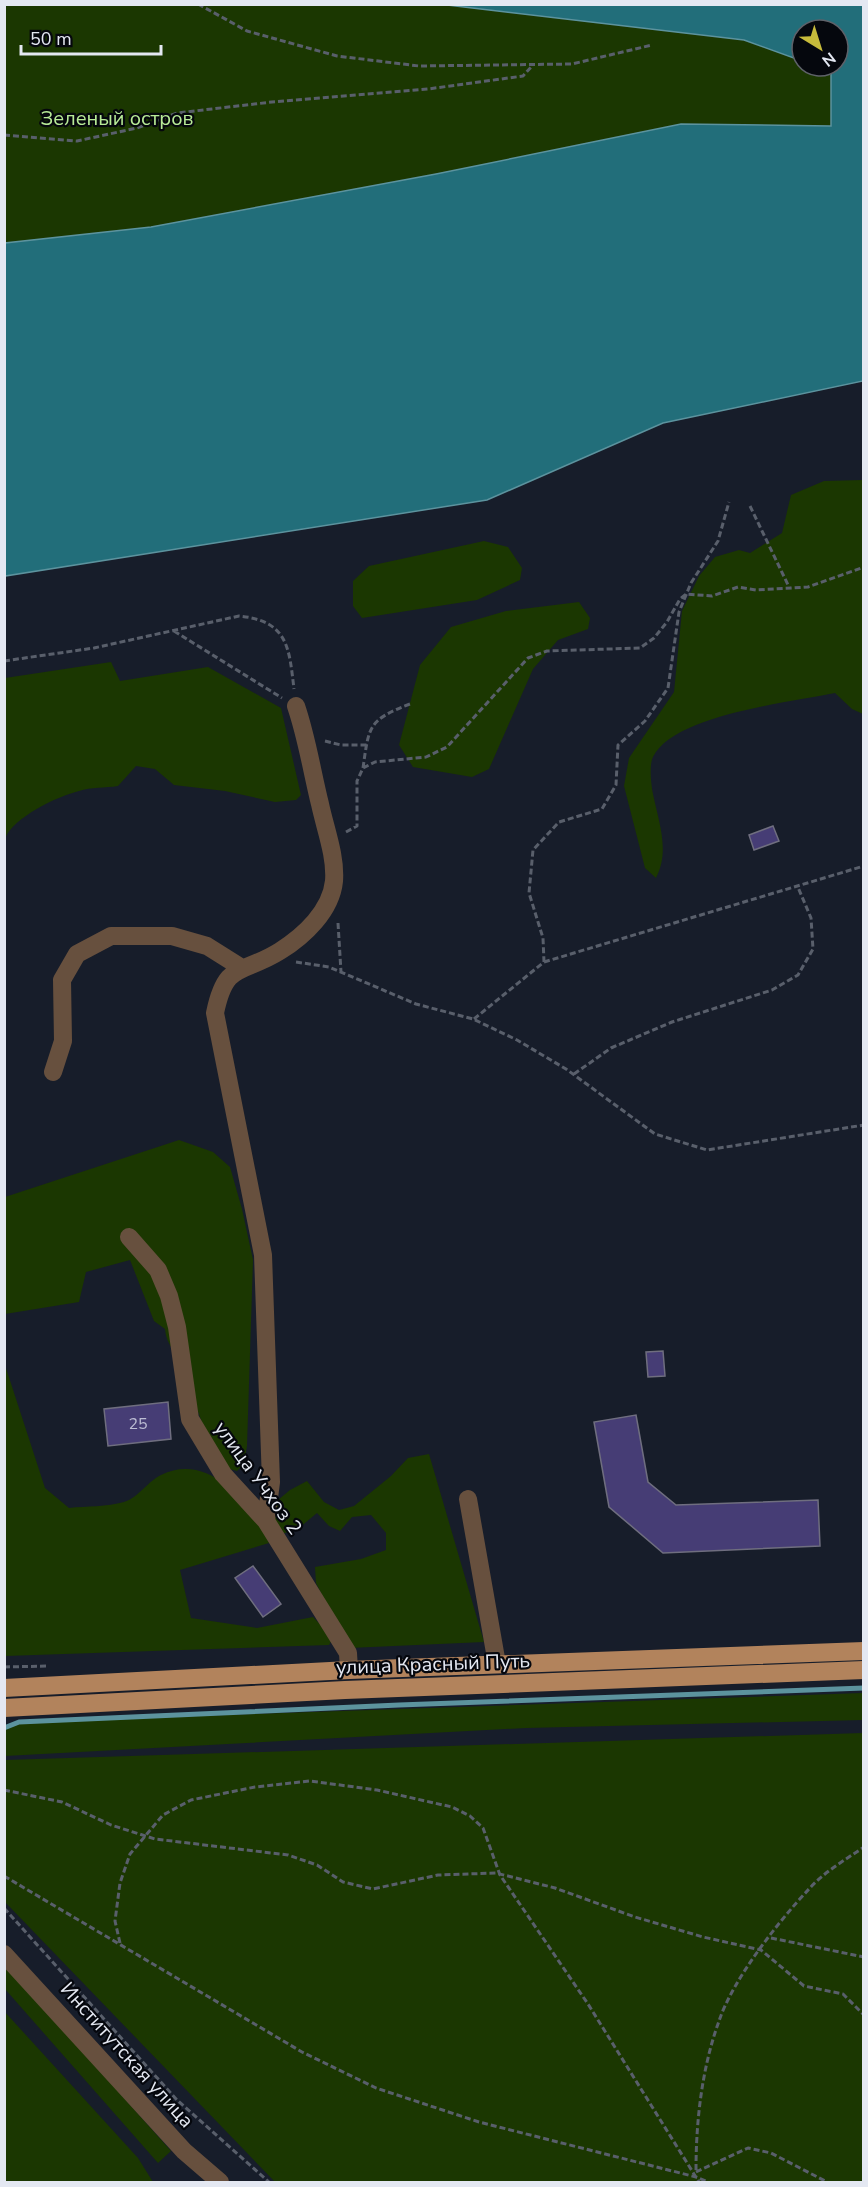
<svg xmlns="http://www.w3.org/2000/svg" width="868" height="2187" viewBox="0 0 868 2187" font-family="'Nunito Sans',sans-serif">
<style>
.green{fill:#1b3701}
.water{fill:#226e7a;stroke:#5c939e;stroke-width:1.5}
.lines{fill:none;stroke-linecap:round;stroke-linejoin:round}
.stream{stroke:#5c939e;stroke-width:5}
.building{fill:#463d75;stroke:#6f6e7f;stroke-width:1.5}
.path{stroke:#595f6b;stroke-width:3;stroke-dasharray:6 3;stroke-linecap:butt}
.minor{stroke:#67503e;stroke-width:18}
.major{stroke:#b2835c;stroke-width:18}
.labels{text-anchor:middle;dominant-baseline:central;stroke-width:4.5;stroke-linejoin:round;paint-order:stroke}
.number-label{font-size:16px;fill:#bcbdd3}
.park-label{font-size:20px;fill:#b8eb97;stroke:#05070d}
.street-label{font-size:20px;fill:#e4e8f2;stroke:#05070d}
</style>
<rect width="100%" height="100%" fill="#171d2a"/>
<path class="green" d="M447 4 744 40 802 61V66H815L831 72V126L681 124 436 174 151 227 5 243 4 5Z
M863 480V714L852 709 835 693C791 702 673 715 653 757 649 765 651 784 653 794 659 823 670 851 656 878L645 868 624 786 629 758 674 692 682 611 699 576 715 557 739 550 750 553 782 533 791 495 824 481Z
M484 541 508 547 522 568 520 580 477 600 362 618 353 606V581L369 566Z
M579 602 590 618 588 629 558 640 533 669 489 769 472 777 413 767 399 745 420 665 451 627 506 611Z
M111 662 120 681 208 667 281 708 301 795 296 800 275 802 225 791 174 785 155 769 136 766 118 786C105 788 91 787 79 791 58 796 12 818 5 839V678Z
M179 1140 213 1152 230 1167 242 1209 253 1260 247 1446 244 1464 237 1471 223 1467C204 1436 195 1400 182 1367 177 1353 166 1345 165 1329L154 1321 130 1260 86 1272 79 1302 5 1314V1197Z
M4 1362 45 1488 69 1508C87 1506 107 1507 124 1502 138 1498 148 1481 161 1475 210 1451 251 1505 269 1543L180 1570 191 1618 257 1628 313 1617 333 1638 329 1645 5 1656Z
M429 1454 484 1642 349 1648 316 1583 315 1567 361 1559 386 1550V1533L371 1515 352 1517 340 1531 329 1526 317 1513 299 1528 282 1534 266 1510 290 1490 307 1481 324 1502 339 1510 354 1506 391 1476 408 1458Z
M863 1693V1720L526 1728 5 1756V1728L23 1722Z
M863 1733V2182H275L5 1902V1760Z
M4 1963 171 2151 158 2163 5 1989Z
M4 2011 138 2158 153 2182H5Z"/>
<path class="water" d="M447 5H863V381L663 423 487 500 5 576V243L151 227 436 174 681 124 831 126V72L815 66H838V30H802V61L744 40Z"/>
<g class="lines">
<path class="stream" d="M4 1728 19 1722 399 1705 864 1688"/>
</g>
<path class="building" d="M773 826 779 841 754 850 749 835Z
M663 1351 665 1376 648 1377 646 1352Z
M168 1402 171 1439 108 1446 104 1409Z
M636 1415 648 1482 676 1505 818 1500 820 1546 663 1553 609 1507 594 1422Z
M253 1566 281 1604 263 1617 235 1578Z"/>
<g class="lines">
<path class="path" d="M198 4 247 31 337 56 419 66 572 64 652 45
M4 135 77 141 137 128 177 113 272 102 428 89 523 76 532 66
M750 506 790 589
M174 631 282 698
M4 661 94 648 239 616C288 621 289 647 294 689
M325 741 341 745H367
M363 768C369 726 368 720 410 704
M346 832 357 826V781L363 768 375 762 426 757 447 747 528 658 547 651 640 648 654 638 667 622 680 599 686 594 712 596 738 587 756 590 808 587 864 567
M338 923 341 972
M296 962 329 967 416 1004 473 1019 517 1040 566 1069 655 1134 707 1150 864 1125
M544 962 864 866
M474 1019 544 962 543 938 529 893 533 850 559 822 602 809 616 785 618 745 645 721 668 688 679 612 691 583 718 541 729 502
M574 1074 611 1048 672 1022 772 990 798 975 813 949 811 918 797 885
M4 1667 48 1666
M4 1790 62 1802 111 1825 155 1839 288 1855 317 1865 343 1882 373 1889 438 1875 496 1873 555 1888 635 1917 703 1937 761 1950 804 1986 843 1994 864 2015
M4 1876 302 2052 376 2088 479 2122 696 2177 708 2182
M4 1908 177 2100 269 2182
M771 1938 864 1957
M120 1943 115 1921 120 1883 130 1854 163 1815 191 1800 255 1787 310 1781 377 1790 452 1807 470 1816 483 1828 500 1875 588 2004 699 2182
M696 2170C696 2120 702 2068 719 2021 733 1979 778 1922 809 1889 824 1872 845 1860 864 1847
M696 2172 748 2148 771 2153 827 2182"/>
<path class="minor" d="M53 1072 63 1041 62 980 77 954 111 936H172L207 946 242 968
M129 1237 158 1270 169 1296 177 1327 190 1419 223 1474 266 1521 348 1653 349 1670
M468 1499 497 1664
M266 1521 271 1482 263 1255 215 1013C226 960 242 975 280 951 304 936 331 911 334 881 336 856 325 828 320 804 312 772 307 738 296 706
M4 1954 184 2151 220 2182"/>
<path class="major" d="M4 1688 349 1670 864 1651
M4 1708 345 1690 864 1670"/>
</g>
<g class="labels">
<g class="number-label">
<text x="138" y="1424">25</text>
</g>
<g class="park-label">
<text x="117" y="118">Зеленый остров</text>
</g>
<g class="street-label">
<text transform="translate(258 1478) rotate(54)">улица Учхоз 2</text>
<text transform="translate(433 1664) rotate(-2)">улица Красный Путь</text>
<text transform="translate(127 2055) rotate(48)">Институтская улица</text>
</g>
</g>
<rect width="868" height="2187" fill="none" stroke="#e4e8f2" stroke-width="12"/>
<g transform="translate(820 48) rotate(142)"><circle r="28" fill="#05070d" stroke="#5e6169" stroke-width="1.5"/>
<path d="M0-4.5L10 22L0 15L-10 22Z" fill="#c7bb3b"/>
<text y="-9" font-size="16" font-weight="bold" text-anchor="middle" fill="#e4e8f2">N</text>
</g>
<path d="M21 45v9h140v-9" fill="none" stroke="#e4e8f2" stroke-width="3"/>
<text x="30" y="45" font-size="18" fill="#e4e8f2" stroke="#05070d" stroke-width="4.5" paint-order="stroke">50 m</text>
</svg>
